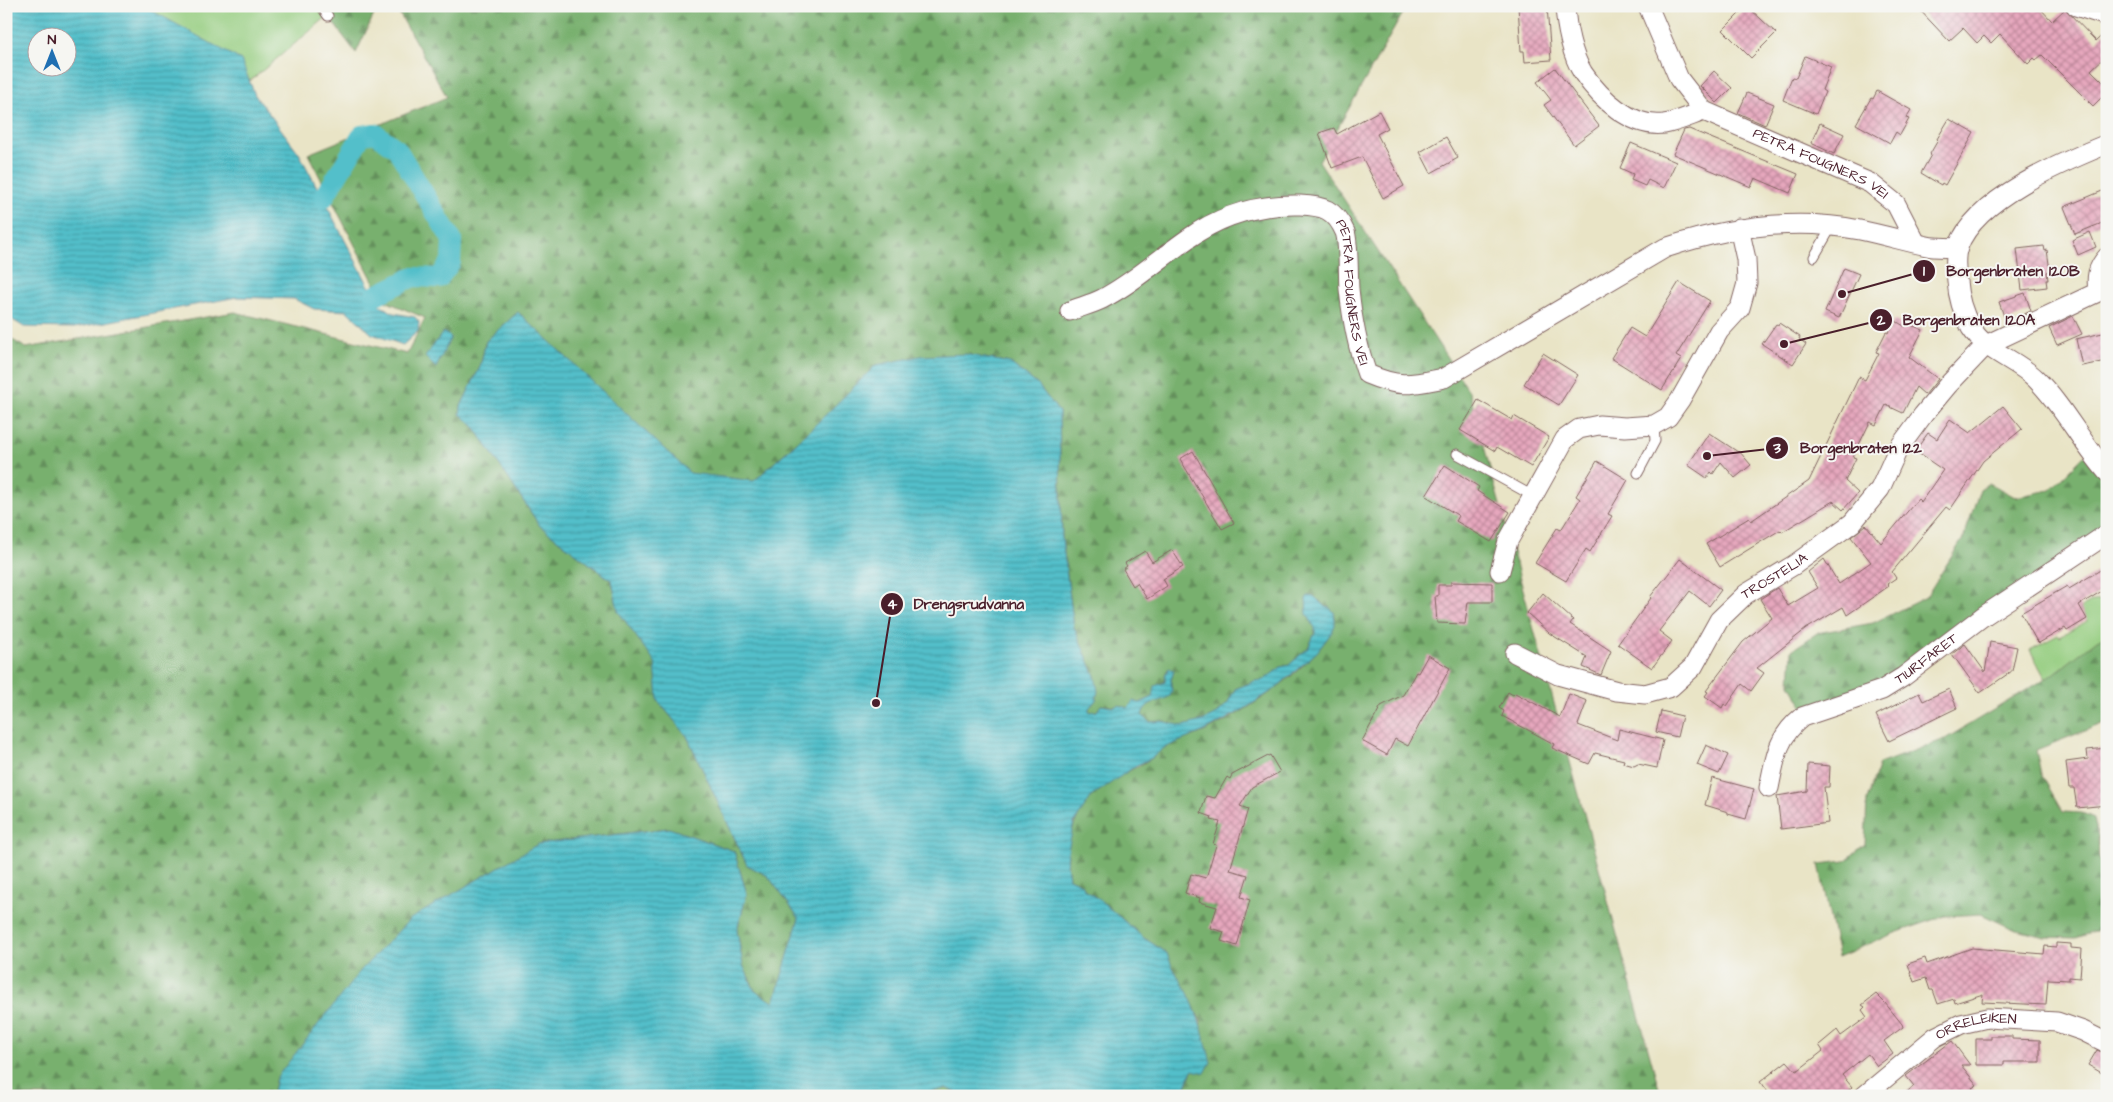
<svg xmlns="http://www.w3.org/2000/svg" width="2113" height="1102" viewBox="0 0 2113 1102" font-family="'Architects Daughter',sans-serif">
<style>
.green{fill:#95cd80;stroke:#707656}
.forest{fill:url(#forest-firs);stroke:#61684c}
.water{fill:url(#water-rules);stroke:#4e6f7a;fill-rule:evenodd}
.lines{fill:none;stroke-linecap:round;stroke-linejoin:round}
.stream{stroke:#52bfca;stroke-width:5.5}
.canal{stroke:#52bfca;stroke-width:20}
.building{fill:url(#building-cross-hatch)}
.lane-casing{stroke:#826461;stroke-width:11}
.street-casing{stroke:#826461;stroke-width:21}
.lane{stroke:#fff;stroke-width:9}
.street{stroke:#fff;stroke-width:19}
.labels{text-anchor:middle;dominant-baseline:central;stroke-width:4;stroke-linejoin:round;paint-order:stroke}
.street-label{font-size:14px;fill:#4a1f2b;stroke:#f6f6f2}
.leader{fill:none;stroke:#4a1f2b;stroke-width:2}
.callout-dot{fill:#4a1f2b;stroke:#f6f6f2;stroke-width:2}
.mark-label{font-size:15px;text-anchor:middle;font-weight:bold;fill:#fff}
.callout-label{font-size:15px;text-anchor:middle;font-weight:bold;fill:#4a1f2b;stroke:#f6f6f2;stroke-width:4;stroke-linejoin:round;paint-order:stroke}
</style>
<defs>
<pattern id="forest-firs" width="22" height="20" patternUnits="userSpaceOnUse" patternTransform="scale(1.25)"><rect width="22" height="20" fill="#78b06e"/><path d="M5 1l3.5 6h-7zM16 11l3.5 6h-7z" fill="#648f5b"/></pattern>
<pattern id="water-rules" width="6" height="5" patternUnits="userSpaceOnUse" patternTransform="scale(1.25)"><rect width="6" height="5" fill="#52bfca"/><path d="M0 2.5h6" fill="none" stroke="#469ba4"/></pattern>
<pattern id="building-cross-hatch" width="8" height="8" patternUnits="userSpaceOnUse" patternTransform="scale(1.25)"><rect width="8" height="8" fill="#e6a7bd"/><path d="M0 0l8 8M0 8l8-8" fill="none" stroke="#bc879a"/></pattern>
</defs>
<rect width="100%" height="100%" fill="#f6f6f2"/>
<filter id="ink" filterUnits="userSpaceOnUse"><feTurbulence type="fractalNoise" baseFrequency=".02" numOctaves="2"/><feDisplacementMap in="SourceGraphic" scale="10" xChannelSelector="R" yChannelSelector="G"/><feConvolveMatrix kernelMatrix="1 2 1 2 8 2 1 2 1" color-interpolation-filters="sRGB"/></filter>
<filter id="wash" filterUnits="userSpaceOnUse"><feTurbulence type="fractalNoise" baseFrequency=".0096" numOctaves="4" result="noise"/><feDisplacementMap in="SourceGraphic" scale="20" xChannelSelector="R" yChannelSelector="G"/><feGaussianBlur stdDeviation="1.12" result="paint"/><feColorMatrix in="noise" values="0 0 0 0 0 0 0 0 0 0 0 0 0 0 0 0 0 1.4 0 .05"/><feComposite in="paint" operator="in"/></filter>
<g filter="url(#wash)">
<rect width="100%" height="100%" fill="#e9e4c6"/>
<path class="green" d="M149 6H340L250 81 151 10Z
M2107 600V654L2051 689 2030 650 2058 635 2060 637 2087 621 2079 609 2093 601Z"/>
<path class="forest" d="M340 6H378L356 53 328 16Z
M395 6H1407L1319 161 1469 391 1661 1096H1183L1192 1070 1201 1022 1187 992 1169 961 1167 953 1144 938 1100 900 1086 891 1080 883 1069 878C1064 849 1072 819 1091 797 1105 781 1135 769 1152 758 1156 755 1159 751 1164 748 1176 741 1192 737 1206 731 1248 710 1297 678 1326 640 1333 631 1343 610 1325 607L1319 600 1315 633 1308 648 1289 665 1281 667 1264 680 1255 681 1235 689 1227 704 1217 715 1202 721 1183 726 1162 721 1150 722 1142 715 1144 708 1171 688V680L1173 674 1169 668 1166 672 1165 682 1159 684 1153 697 1128 708 1101 705 1097 711 1088 712 1089 708 1096 700 1095 676 1074 627 1062 538 1059 412 1038 385 1010 363 965 354 808 432 754 481 690 474 518 312 486 341 480 367 461 406 460 414 473 425 540 526 612 581 618 611 656 663 658 701 687 736 747 865 768 876 799 918 774 1003 755 991 743 965 737 930 747 894 734 851 668 828 538 844 276 1078 272 1096H6V336L26 348 235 312 407 354 425 318 383 300 308 154 447 97Z
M2085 455 2107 483V529L1886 682 1805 710 1790 684 1792 650 1817 633 1873 623 1926 597 1964 537 1980 489 1989 483 2015 497 2050 490Z
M2107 635V722L2036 750 2041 774 2063 812 2082 813 2094 818 2098 836 2099 858 2107 877V928L2076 938 2046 937 2016 930 1981 914 1945 916 1895 933 1838 957 1819 864 1845 861 1865 844 1867 800 1879 764 1945 739 2055 673 2097 640Z
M946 1088 963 1096H929L930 1093Z"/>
<path class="water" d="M6 6H149L151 10 241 60 255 95 299 153 379 305 394 313 415 317 419 322 418 331 403 345 372 334 347 311 314 309 294 299 237 297 74 328 24 327 6 316ZM38 38H68V68H38Z
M518 312 690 473 754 481 808 432 876 365 920 356 965 354 1010 363 1038 385 1059 412 1062 538 1074 627 1095 676 1098 691 1096 700 1089 708V712L1097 711 1101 705 1113 707 1119 705 1128 708 1133 701 1140 703 1153 697 1155 686 1165 682V675L1169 668 1174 671 1171 680 1172 691 1170 696C1160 703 1146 700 1142 715L1150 722 1162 721 1183 726 1202 721 1217 714 1227 704 1235 689 1255 681 1264 680 1281 667 1289 665 1308 648 1315 633V628L1307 614 1306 599 1308 596 1315 597 1325 607 1330 608 1334 612 1335 619V625L1332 632 1317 652 1275 689 1246 708 1207 730 1164 748 1152 758 1137 765 1092 796 1074 823 1068 851 1067 865 1069 878 1080 883 1086 891 1100 900 1144 938 1167 953C1171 968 1182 981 1189 995 1199 1017 1205 1039 1211 1062L1205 1073 1192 1070 1183 1096H963L946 1088 930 1093 929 1096H272L276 1078 361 970 410 919 538 844 669 828 734 851 747 894 737 930 743 965 755 991 774 1002 799 918 768 876 747 865 687 736 658 701 655 663 618 611 612 581 540 526 473 425 460 414 461 406 480 367 486 341Z
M443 332 451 337 436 368 425 357Z"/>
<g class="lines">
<path class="stream" d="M1184 1092 1200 1096"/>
<path class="canal" d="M323 199 362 135 375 133 397 149 452 240 451 262 439 278 413 277 374 296"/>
</g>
<g id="blocks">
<path class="building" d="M1518 6H1547L1551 60 1525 62 1524 51H1521Z
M1747 6 1776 33 1751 58 1723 30Z
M1916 6H2038L2052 21 2065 9 2096 41 2107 31V55L2091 70 2107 86V92L2093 106 2042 55 2036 60 2034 58 2028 64 2000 34 1991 43 1984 36 1977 43 1963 28 1949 41Z
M1805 56 1831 67 1822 90 1825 92 1816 114 1783 100 1792 77 1796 78Z
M1555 68 1599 126 1574 145 1544 105 1551 100 1537 82Z
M1714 71 1732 88 1717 103 1700 86Z
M1877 91 1911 110 1906 118 1909 119 1900 135 1896 132 1890 143 1856 124 1871 98 1873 99Z
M1747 93 1774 104 1765 125 1738 113Z
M1379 111 1388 128 1377 134 1404 186 1383 198 1362 157 1332 168 1319 133 1334 128 1337 134Z
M1949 119 1974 133 1945 185 1942 183 1941 185 1921 173 1931 155 1930 154 1938 140 1937 139Z
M1820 123 1844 134 1834 154 1811 143Z
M1689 129 1798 174 1790 193 1755 178 1751 187 1673 154 1684 130Z
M1446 137 1458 158 1431 173 1420 152Z
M1631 143 1676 162 1664 188 1648 180 1645 186 1631 180 1633 174 1620 168Z
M2107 189V221L2075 234 2064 207Z
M2090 232 2096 247 2078 255 2072 240Z
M2044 246 2045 251 2047 250 2050 271 2047 272 2048 280H2046L2047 287 2022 290 2017 249Z
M1844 268 1859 274 1839 318 1825 312Z
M1679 282 1710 301 1676 356 1681 359 1662 390 1611 358 1630 328 1645 337Z
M2025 293 2031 311 2006 322 1999 302Z
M2073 316 2082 334 2057 345 2049 328Z
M1894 320 1904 326 1909 324 1923 330 1909 357 1938 379 1925 395 1916 387 1903 413 1886 405 1876 425 1870 422 1853 457 1856 458 1845 481 1858 493 1843 510 1833 501 1782 532 1780 530 1720 567 1706 544 1749 518 1751 521 1809 481 1859 377 1865 380 1879 353 1876 352 1886 332 1888 333Z
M1779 323 1800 337 1799 339 1806 344 1793 364 1762 344 1776 324 1778 325Z
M2107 332V361L2082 366 2076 339Z
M1543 353 1578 375 1559 405 1524 384Z
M1478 400 1512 420 1514 416 1549 437 1531 467 1497 447 1495 451 1460 430Z
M2003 406 2022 429 1983 461 1950 510 1946 507 1892 572 1896 578 1887 584 1889 586 1847 615 1843 607 1806 629 1757 668 1764 673 1751 691 1742 684 1727 706 1724 704 1722 708 1705 696 1708 692 1706 691 1743 642 1772 618 1760 599 1777 588 1788 606 1818 588 1808 572 1824 559 1839 584 1871 562 1851 537 1866 525 1881 543 1918 499 1921 502 1943 470 1915 451 1928 433 1937 439 1950 419 1970 433Z
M1709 433 1738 452 1739 451 1751 465 1735 478 1721 462 1713 474 1711 472 1707 478 1688 465Z
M1193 451 1234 523 1222 529 1180 459Z
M1597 461 1628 480 1608 514 1612 516 1590 552 1586 549 1566 581 1535 563 1557 528 1561 530 1580 499 1576 496Z
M1445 465 1479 487 1477 491 1510 512 1491 542 1456 521 1459 516 1426 496Z
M1172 550 1183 567 1163 579 1167 586 1147 599 1137 583 1133 586 1123 569 1127 566 1125 563 1145 551 1152 562Z
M1680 559 1721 590 1709 606 1690 591 1659 631 1672 641 1652 668 1618 644 1651 598 1650 597Z
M2107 566V588L2079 605 2087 619 2067 631 2065 628 2039 643 2036 640 2021 613 2067 586 2069 589Z
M1451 582 1492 583V602H1468L1465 624 1437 623 1435 596H1438V585H1451Z
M1543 593 1573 620 1570 624 1611 651 1601 675 1583 667 1587 657 1549 633 1527 613Z
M1990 642 2017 647 2012 671 1980 693 1952 654 1965 644 1985 672Z
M1428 655 1450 668 1408 746 1395 739 1387 755 1362 741 1381 706 1403 695 1416 672 1418 673Z
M1949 689 1957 708 1889 741 1876 715 1919 693 1923 701Z
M1508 692 1513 695 1515 693 1560 717 1569 694 1587 701 1578 725 1617 740 1619 729 1663 740 1657 768 1638 764 1634 766 1623 763 1624 760 1595 753 1589 764 1552 748 1554 744 1502 716 1504 711 1499 708Z
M1661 711 1682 716 1677 737 1656 732Z
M1706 745 1728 755 1719 774 1697 765Z
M2107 748V805L2077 808 2074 788H2069L2066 762 2088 759 2087 750Z
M1270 755 1280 772 1252 787 1240 806 1248 809 1230 870 1248 875 1241 897 1250 900 1237 946 1221 941 1224 932 1210 928 1217 907 1199 902 1200 898 1185 893 1191 874 1206 878 1216 845 1213 844 1220 822 1211 820 1212 817 1201 813 1206 796 1215 798 1227 777 1230 779 1232 775Z
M1808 764 1830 766 1829 787H1824L1828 823 1781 829 1777 796 1807 791Z
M1712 778 1754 789 1746 819 1728 814V812L1705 805Z
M2056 943 2071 944V948L2082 949 2080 978 2069 977V980L2048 979 2046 1005 1982 1002 1983 994 1955 1003 1954 999 1938 1004 1933 990H1930L1926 978 1914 982 1908 964 1925 958 1927 964 1972 948 2044 954 2045 946 2056 947Z
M1876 994 1885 1003 1902 1024 1903 1027 1884 1041 1893 1054 1877 1066 1868 1054 1842 1075 1852 1087 1842 1096H1771L1760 1082 1787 1061 1796 1071 1800 1069 1823 1051 1819 1045 1837 1030 1841 1036 1867 1017 1862 1010 1865 1007 1862 1005Z
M1991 1036H2012V1039L2040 1040V1062H2004V1065H1976V1039H1991Z
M1952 1041 1970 1065H1961L1977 1085 1972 1088 1978 1096H1902L1914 1086 1906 1076Z
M2097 1050 2107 1054V1076L2088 1065Z"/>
</g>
</g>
<g filter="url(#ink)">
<use href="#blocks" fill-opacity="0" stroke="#826461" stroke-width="1"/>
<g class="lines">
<defs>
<path id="lane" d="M321 6 328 16
M1814 257 1832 226
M1457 454 1533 496
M1638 473 1655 441 1654 425"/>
<g id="street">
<path d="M1565 6C1566 26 1572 56 1583 73 1600 98 1631 128 1664 124 1677 122 1692 115 1704 111"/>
<path id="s1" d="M1648 6 1679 79 1704 111 1870 183 1896 204 1915 241"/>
<path d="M2076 6 2107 16"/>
<path d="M2107 144C2061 163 1976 198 1958 247 1954 257 1956 271 1957 281 1958 297 1963 313 1971 328 1987 353 2016 359 2036 379 2064 407 2081 442 2107 472"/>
<path id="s2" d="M1070 311C1080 307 1092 304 1102 299 1133 283 1160 258 1189 238 1221 215 1260 204 1300 205 1323 206 1335 209 1345 232 1349 243 1348 275 1349 289 1352 318 1357 346 1367 374 1400 388 1409 385 1444 378L1665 248C1728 227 1794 217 1860 230 1883 235 1905 241 1927 246 1936 248 1948 247 1958 248"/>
<path d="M1500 571 1508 541 1565 439 1579 429 1599 425 1625 427 1654 425 1668 417 1680 400 1719 331 1740 308 1747 283 1746 259 1739 228"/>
<path id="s3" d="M1515 653 1558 675 1617 691 1645 694 1671 687 1693 667 1719 620 1746 594 1794 565 1852 523 1880 489 1898 449 1923 415 1948 385 1986 345 2098 292C2096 277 2097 268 2107 257"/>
<path id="s4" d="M1769 788C1775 759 1777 737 1802 717L1882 690 1903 677 1982 617 2107 534"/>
<path id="s5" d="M1864 1096 1935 1037 1961 1024 1987 1018 2057 1022 2083 1031 2107 1043"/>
</g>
</defs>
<use href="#lane" class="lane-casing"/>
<use href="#street" class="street-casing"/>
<use href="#lane" class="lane"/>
<use href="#street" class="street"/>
</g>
</g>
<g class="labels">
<g class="street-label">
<text stroke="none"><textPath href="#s1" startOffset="248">PETRA FOUGNERS VEI</textPath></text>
<text stroke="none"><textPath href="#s2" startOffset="376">PETRA FOUGNERS VEI</textPath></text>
<text stroke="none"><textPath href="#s3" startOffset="319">TROSTELIA</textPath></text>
<text stroke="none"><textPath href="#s4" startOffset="219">TIURFARET</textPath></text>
<text stroke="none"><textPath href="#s5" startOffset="136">ORRELEIKEN</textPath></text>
</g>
</g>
<path class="leader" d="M1842 294L1924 271M1784 344L1881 320M1707 456L1777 448M876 703L892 604"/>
<g class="callout-dot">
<circle cx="1842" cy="294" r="5"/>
<circle cx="1784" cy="344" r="5"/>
<circle cx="1707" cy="456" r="5"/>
<circle cx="876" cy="703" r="5"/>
<circle cx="1924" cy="271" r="12"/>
<circle cx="1881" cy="320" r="12"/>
<circle cx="1777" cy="448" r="12"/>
<circle cx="892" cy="604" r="12"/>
</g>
<g class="mark-label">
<text x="1924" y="276">1</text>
<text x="1881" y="325">2</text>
<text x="1777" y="453">3</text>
<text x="892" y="609">4</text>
</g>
<g class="callout-label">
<text x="2013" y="276">Borgenbråten 120B</text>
<text x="1969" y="325">Borgenbråten 120A</text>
<text x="1861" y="453">Borgenbråten 122</text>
<text x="969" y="609">Drengsrudvanna</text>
</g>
<rect width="2113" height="1102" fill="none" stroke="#f6f6f2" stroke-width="25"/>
<g transform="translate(52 52)"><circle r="24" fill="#f6f6f2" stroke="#b1a0a2"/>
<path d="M0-4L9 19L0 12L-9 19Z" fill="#1f6fb2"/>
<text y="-8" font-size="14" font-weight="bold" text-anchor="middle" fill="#4a1f2b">N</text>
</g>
</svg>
